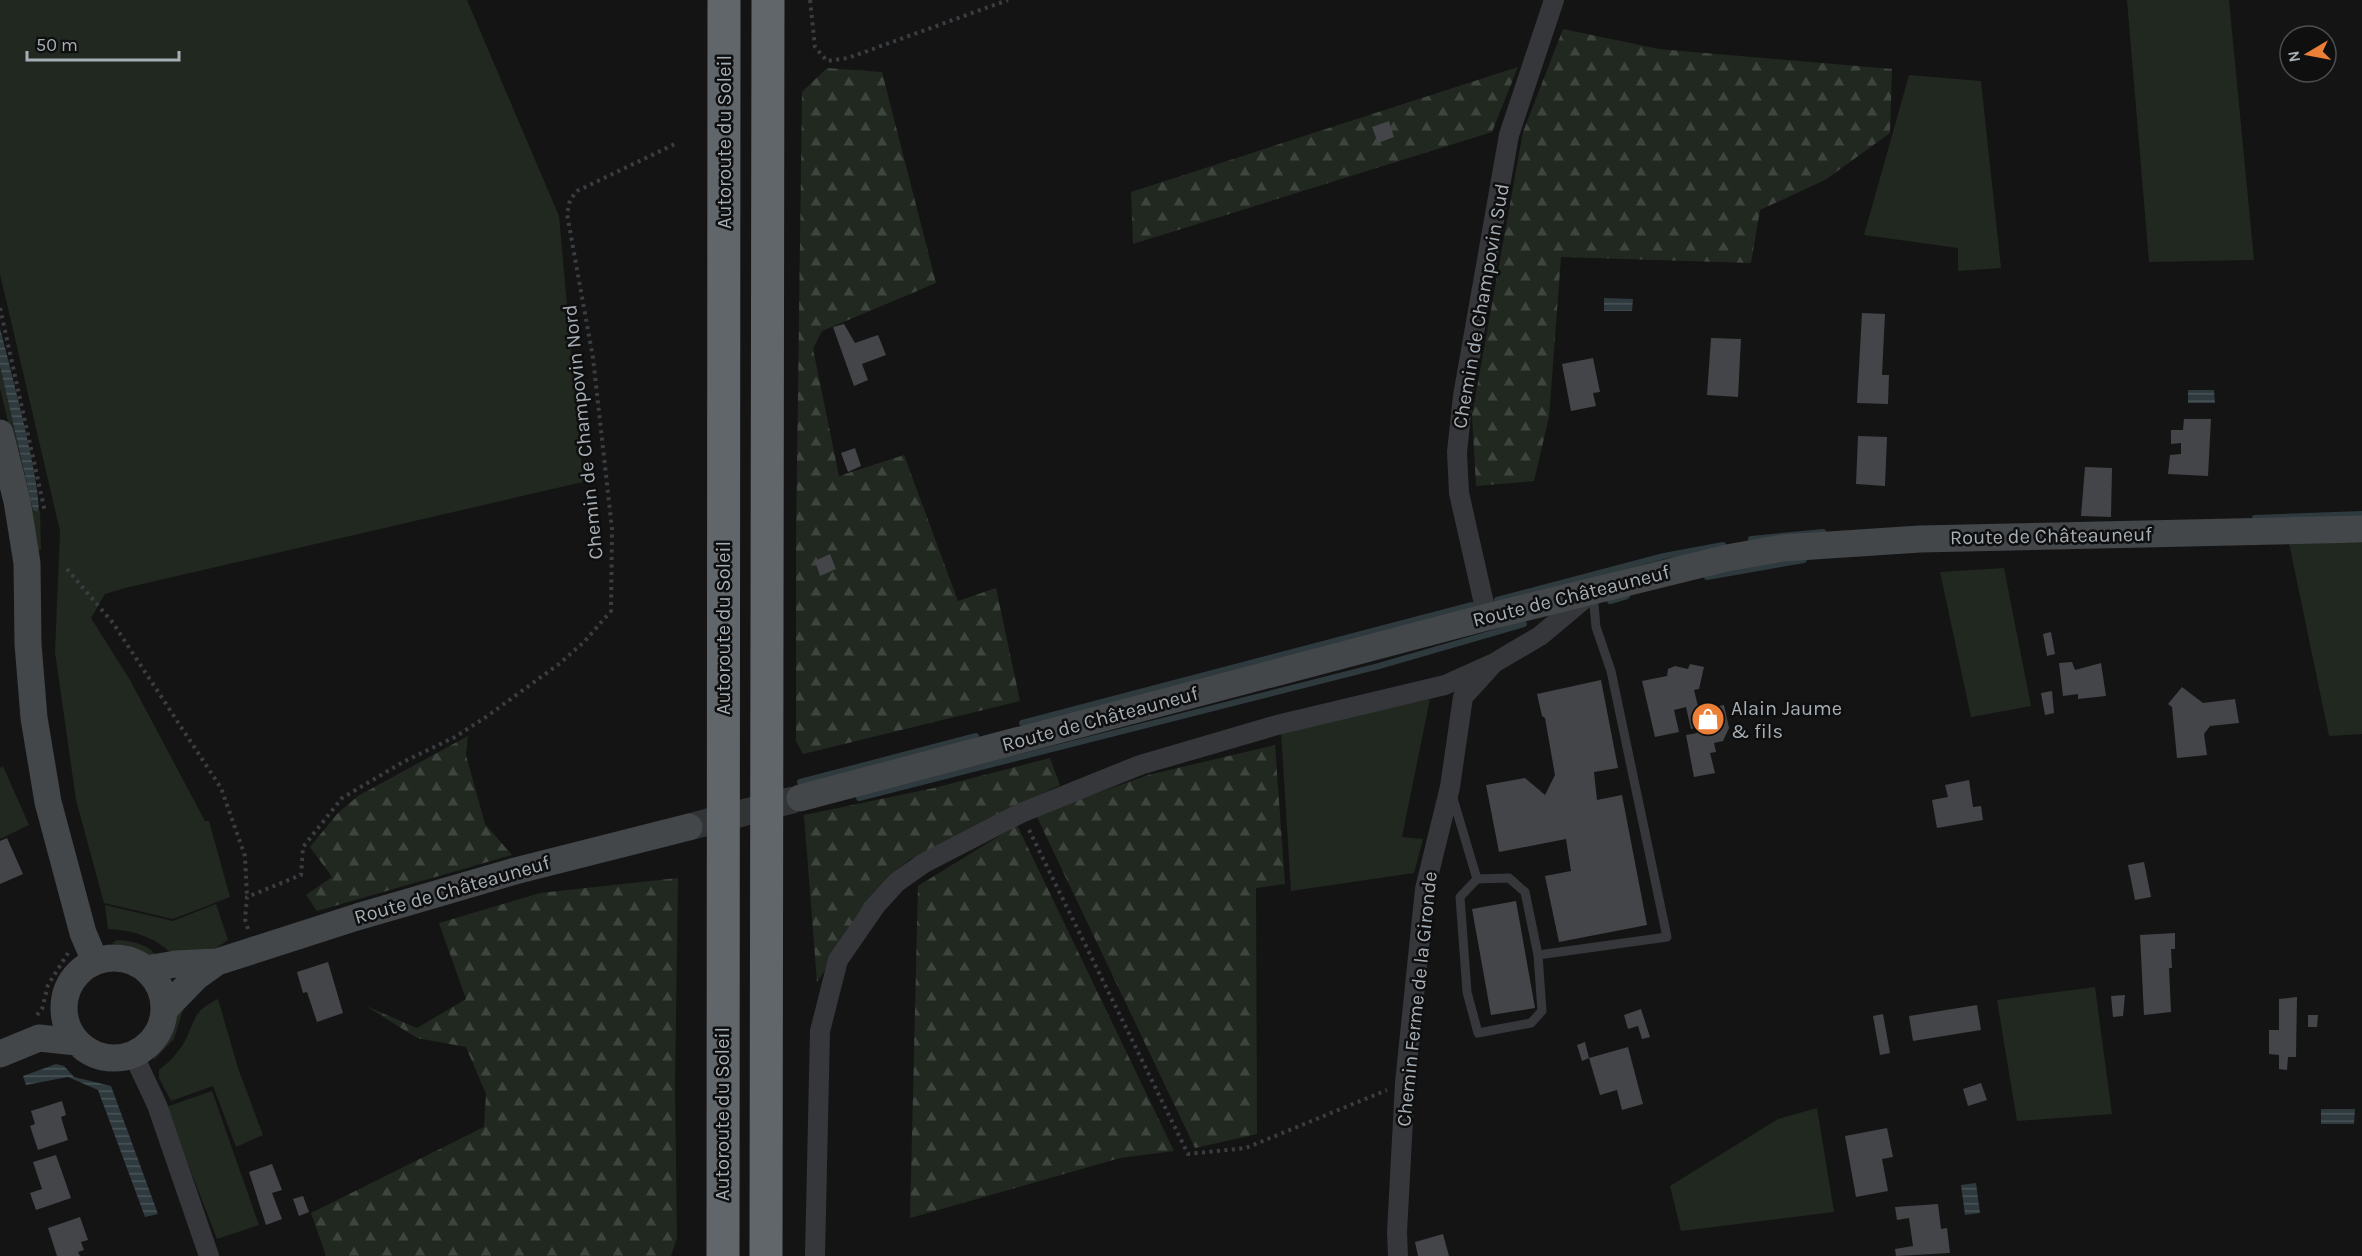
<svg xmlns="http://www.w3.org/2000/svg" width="2362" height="1256" viewBox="0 0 2362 1256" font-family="Karla,sans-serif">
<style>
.green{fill:#212820}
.forest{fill:url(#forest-firs)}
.water{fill:url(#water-rules)}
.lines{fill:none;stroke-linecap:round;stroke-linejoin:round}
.stream{stroke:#2e3a3e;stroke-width:6}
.building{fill:#434548}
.secondary-tunnel{stroke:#313335;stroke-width:27;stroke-dasharray:27 14;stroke-linecap:butt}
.path{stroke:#3b3e41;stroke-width:4;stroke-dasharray:3 4.5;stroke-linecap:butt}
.lane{stroke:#35373a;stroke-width:9}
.street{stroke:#35373a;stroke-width:20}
.secondary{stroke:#43474a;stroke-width:27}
.highway{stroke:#61666b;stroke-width:33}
.labels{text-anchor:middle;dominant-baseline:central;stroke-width:5;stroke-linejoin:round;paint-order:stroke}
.street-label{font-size:20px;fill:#a6afb5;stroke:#0f0f10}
.poi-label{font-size:20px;fill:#a6afb5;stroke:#0f0f10;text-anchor:start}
</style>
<defs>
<pattern id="forest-firs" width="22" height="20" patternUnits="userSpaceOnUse" patternTransform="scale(1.5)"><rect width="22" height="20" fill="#212820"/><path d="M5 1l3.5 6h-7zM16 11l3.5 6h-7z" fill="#3e453e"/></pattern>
<pattern id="water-rules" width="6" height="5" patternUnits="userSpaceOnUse" patternTransform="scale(1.5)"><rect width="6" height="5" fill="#2e3a3e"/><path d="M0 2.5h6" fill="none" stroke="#495458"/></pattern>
</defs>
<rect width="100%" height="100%" fill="#141415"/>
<path class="green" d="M0 0H467L559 216 583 482 125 588 105 594 91 618 130 680 205 821H209L230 897 173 919 104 903 76 800 55 652 60 531 0 274Z
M2127 0H2229L2254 260 2149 262Z
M1909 75 1981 81 2001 268 1958 271V248L1864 235Z
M0 366 33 510 38 512 40 509 41 550H35L30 516 0 388Z
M2289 543H2362V734L2329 736Z
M2004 568 2031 706 1971 717 1940 572Z
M1430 699 1402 837 1423 839 1414 873 1291 891 1281 732Z
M3 766 29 825 0 839V768Z
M216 904 228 940 215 949 172 954C155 937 132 930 108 929L105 905 173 921Z
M117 940C132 941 152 945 158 959L112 943Z
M2095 987 2112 1114 2017 1121 1997 1000Z
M218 999 238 1068 263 1135 236 1147 213 1086 171 1101 159 1078V1070C168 1063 175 1056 182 1046 196 1023 190 1012 218 999Z
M184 1007 174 1039 153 1061 175 1013Z
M76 1055 87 1062 111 1069 108 1072 76 1060Z
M212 1091 259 1225 217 1239 166 1107Z
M1817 1108 1834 1212 1681 1231 1670 1186 1778 1119Z"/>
<path class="forest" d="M1563 29 1659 49 1892 69 1890 133 1825 180 1760 210 1751 263 1561 257 1549 417 1534 481 1476 486 1472 415 1523 132Z
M1518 67 1492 132 1133 244 1131 192Z
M827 68 882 72 936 283 822 331 813 349 839 476 904 455 958 601 996 588 1020 701 803 754 796 741V542L802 92Z
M468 736 466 755 485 824 512 855 317 911 306 895 332 877 310 847 338 813 358 796Z
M1275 745 1285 884 1256 888 1257 1134 1195 1148 1036 815 1148 775Z
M1050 758 1060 785 909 860 888 877 817 982 804 815 934 788Z
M1017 825 1174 1151 1120 1158 910 1218 918 886Z
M678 878 675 1087 677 1238 671 1256H326L311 1213 484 1127 486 1094 466 1047 417 1038 366 1006 417 1028 466 999 439 923 540 893Z"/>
<path class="water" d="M1604 298 1633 299 1632 311H1604Z
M0 328C7 356 44 494 38 512L33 510 0 366Z
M2188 390H2214L2215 403H2188Z
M56 1064 64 1066 74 1077 111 1086 158 1214 145 1217 98 1090 68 1077 26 1085 23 1076Z
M2321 1109H2355L2354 1124H2321Z
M1976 1183 1980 1213 1965 1215 1961 1185Z"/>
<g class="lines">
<path class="stream" d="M2255 518 2362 514
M1751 539 1823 532
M1707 577 1804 560
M1497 600 1664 556 1723 545
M1610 601 1627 596
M1022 723 1472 605
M800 782 976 736
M859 798 1379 666 1524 624"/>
</g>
<path class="building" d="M1389 121 1394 137 1378 143 1372 127Z
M1862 313 1885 314 1882 375H1889L1888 404 1857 403Z
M844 324 855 343 878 335 886 355 862 364 868 380 854 386 833 327Z
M1711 338 1741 339 1738 397 1707 395Z
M1593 358 1600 392 1593 393 1596 406 1571 411 1562 364Z
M2184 419H2211L2208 476 2168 474 2170 455 2181 454V443L2171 444V430H2183Z
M1858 436 1887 437 1885 486 1856 484Z
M855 448 861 466 848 472 841 453Z
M2085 467 2112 468 2111 517 2081 516Z
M830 554 836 569 820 576 815 561Z
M2051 632 2055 654 2047 656 2043 634Z
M2072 662 2075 670 2101 663 2106 696 2078 699V694L2063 696 2059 663Z
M1690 664 1704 667 1699 689 1694 690 1699 710 1724 705 1729 728 1723 741 1714 743 1716 752 1710 753 1715 773 1694 777 1686 735 1697 733 1696 728 1691 729 1686 707 1674 710 1679 732 1655 737 1642 681 1667 676 1668 669 1675 666 1688 669Z
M1601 680 1618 768 1594 772 1597 800 1622 795 1647 925 1559 942 1545 876 1571 871 1566 839 1499 852 1486 785 1525 778 1545 795 1555 775 1545 718 1542 716 1537 694Z
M2182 687 2203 703 2235 699 2239 723 2210 726 2204 734 2207 755 2177 758 2172 707 2168 704Z
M2052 691 2054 713 2045 715 2041 693Z
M1969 780 1973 807 1981 806 1983 820 1937 828 1932 800 1948 797 1945 785Z
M7 838 23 874 0 884V841Z
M2144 862 2151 897 2135 900 2128 865Z
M1516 901 1535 1008 1491 1015 1472 909Z
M2175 933V949H2171L2172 968H2169L2171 1012 2144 1015 2140 935Z
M328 962 343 1013 317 1022 307 992 303 993 297 972Z
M2125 995 2123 1016 2113 1017 2111 996Z
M2297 997 2296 1057H2288L2287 1070 2279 1069V1055L2269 1054V1030H2279V999Z
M1977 1005 1981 1030 1913 1041 1909 1016Z
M1641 1009 1650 1037 1642 1039 1638 1026 1628 1029 1624 1015Z
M1883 1014 1890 1053 1880 1055 1873 1016Z
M2308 1015H2318L2317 1027H2308Z
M1585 1042 1589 1058 1628 1047 1643 1104 1622 1110 1617 1090 1600 1095 1589 1058 1582 1061 1577 1045Z
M1981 1083 1987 1100 1968 1106 1963 1089Z
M62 1101 66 1115 61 1117 68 1140 38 1150 30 1126 35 1124 31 1111Z
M1887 1128 1893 1157 1882 1159 1888 1191 1856 1197 1845 1136Z
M56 1155 71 1198 36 1210 30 1193 42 1189 33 1162Z
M272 1164 282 1190 272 1193 282 1219 266 1225 249 1172Z
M303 1196 309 1212 299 1216 293 1199Z
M1938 1204 1941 1229 1947 1228 1950 1253 1896 1256 1895 1249 1913 1246 1909 1218 1897 1220 1895 1207Z
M80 1217 88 1240 81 1242 84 1250 78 1252 80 1256H57L48 1228Z
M1443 1234 1449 1256H1418L1415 1242Z"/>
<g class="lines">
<path class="secondary-tunnel" d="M689 827 800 798"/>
<path class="path" d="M810 0 815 47 827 61 848 58 1008 0
M0 308 45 512
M67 569 113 623 221 788 245 856 247 897
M1029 830 1188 1154 1246 1148 1387 1090
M248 929 245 919 247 897 301 875 303 847 342 798 403 762 455 737 486 717 559 664 584 642 611 611 612 529 593 358 567 214 570 200 577 191 677 143
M37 1015 42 1009 48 985 68 953"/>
<path class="lane" d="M1452 795 1477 879
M1538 955 1525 892 1509 878 1477 879 1460 897 1467 992 1478 1033 1531 1023 1542 1011 1538 955 1667 937 1611 671 1596 627 1593 594"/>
<path class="street" d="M1487 617 1459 493 1457 452 1463 396 1509 135 1554 0
M133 1054 157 1105 209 1256
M815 1256 820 1031 838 960 876 905 897 882 924 863 1021 813 1140 765 1277 725 1445 685 1494 663
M1398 1256 1397 1232 1405 1083 1425 889 1450 787 1463 697 1494 663 1540 636 1590 594"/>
<path class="secondary" d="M0 433 17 501 27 563 28 644 34 718 48 802 83 933 95 961
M800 798 1487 617 1727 558 1783 548 1920 539 2362 529
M64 1008a50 50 0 1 1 100 0a50 50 0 1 1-100 0Z
M146 969 176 964 217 962
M164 1010 196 977 217 962 357 917 515 871 689 827
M0 1054 39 1038 77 1042"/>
<path class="highway" d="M723 1256 724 0
M766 1256 768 0"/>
</g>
<defs>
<symbol id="shop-disc" viewBox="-11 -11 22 22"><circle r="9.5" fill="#eb7f37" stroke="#0f0f10"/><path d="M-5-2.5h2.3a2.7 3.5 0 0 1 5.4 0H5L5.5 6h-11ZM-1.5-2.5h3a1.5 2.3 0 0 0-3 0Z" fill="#fff"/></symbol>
</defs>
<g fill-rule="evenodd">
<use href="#shop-disc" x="1689" y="700" width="38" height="38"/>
</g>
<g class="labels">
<g class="street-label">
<text transform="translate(724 142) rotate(-90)">Autoroute du Soleil</text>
<text transform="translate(1481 306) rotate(-80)">Chemin de Champovin Sud</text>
<text transform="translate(583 432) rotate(-96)">Chemin de Champovin Nord</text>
<text transform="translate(2051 536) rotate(-1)">Route de Châteauneuf</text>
<text transform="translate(1571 596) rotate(-14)">Route de Châteauneuf</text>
<text transform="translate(723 628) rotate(-90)">Autoroute du Soleil</text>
<text transform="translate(1100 719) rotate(-15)">Route de Châteauneuf</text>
<text transform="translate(452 890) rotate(-16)">Route de Châteauneuf</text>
<text transform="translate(1417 999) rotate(-84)">Chemin Ferme de la Gironde</text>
<text transform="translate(722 1114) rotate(-90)">Autoroute du Soleil</text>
</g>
<g class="poi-label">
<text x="1731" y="708">Alain Jaume<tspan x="1731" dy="23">&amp; fils</tspan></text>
</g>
</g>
<g transform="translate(2308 54) rotate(260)"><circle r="28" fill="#0f0f10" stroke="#4b4f52" stroke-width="1.5"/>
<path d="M0-4.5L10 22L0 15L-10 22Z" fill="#eb7f37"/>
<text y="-9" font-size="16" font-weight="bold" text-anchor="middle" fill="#a6afb5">N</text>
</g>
<path d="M27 51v9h152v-9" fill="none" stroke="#a6afb5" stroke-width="3"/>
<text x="36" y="51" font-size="18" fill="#a6afb5" stroke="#0f0f10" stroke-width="4.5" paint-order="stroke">50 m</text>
</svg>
